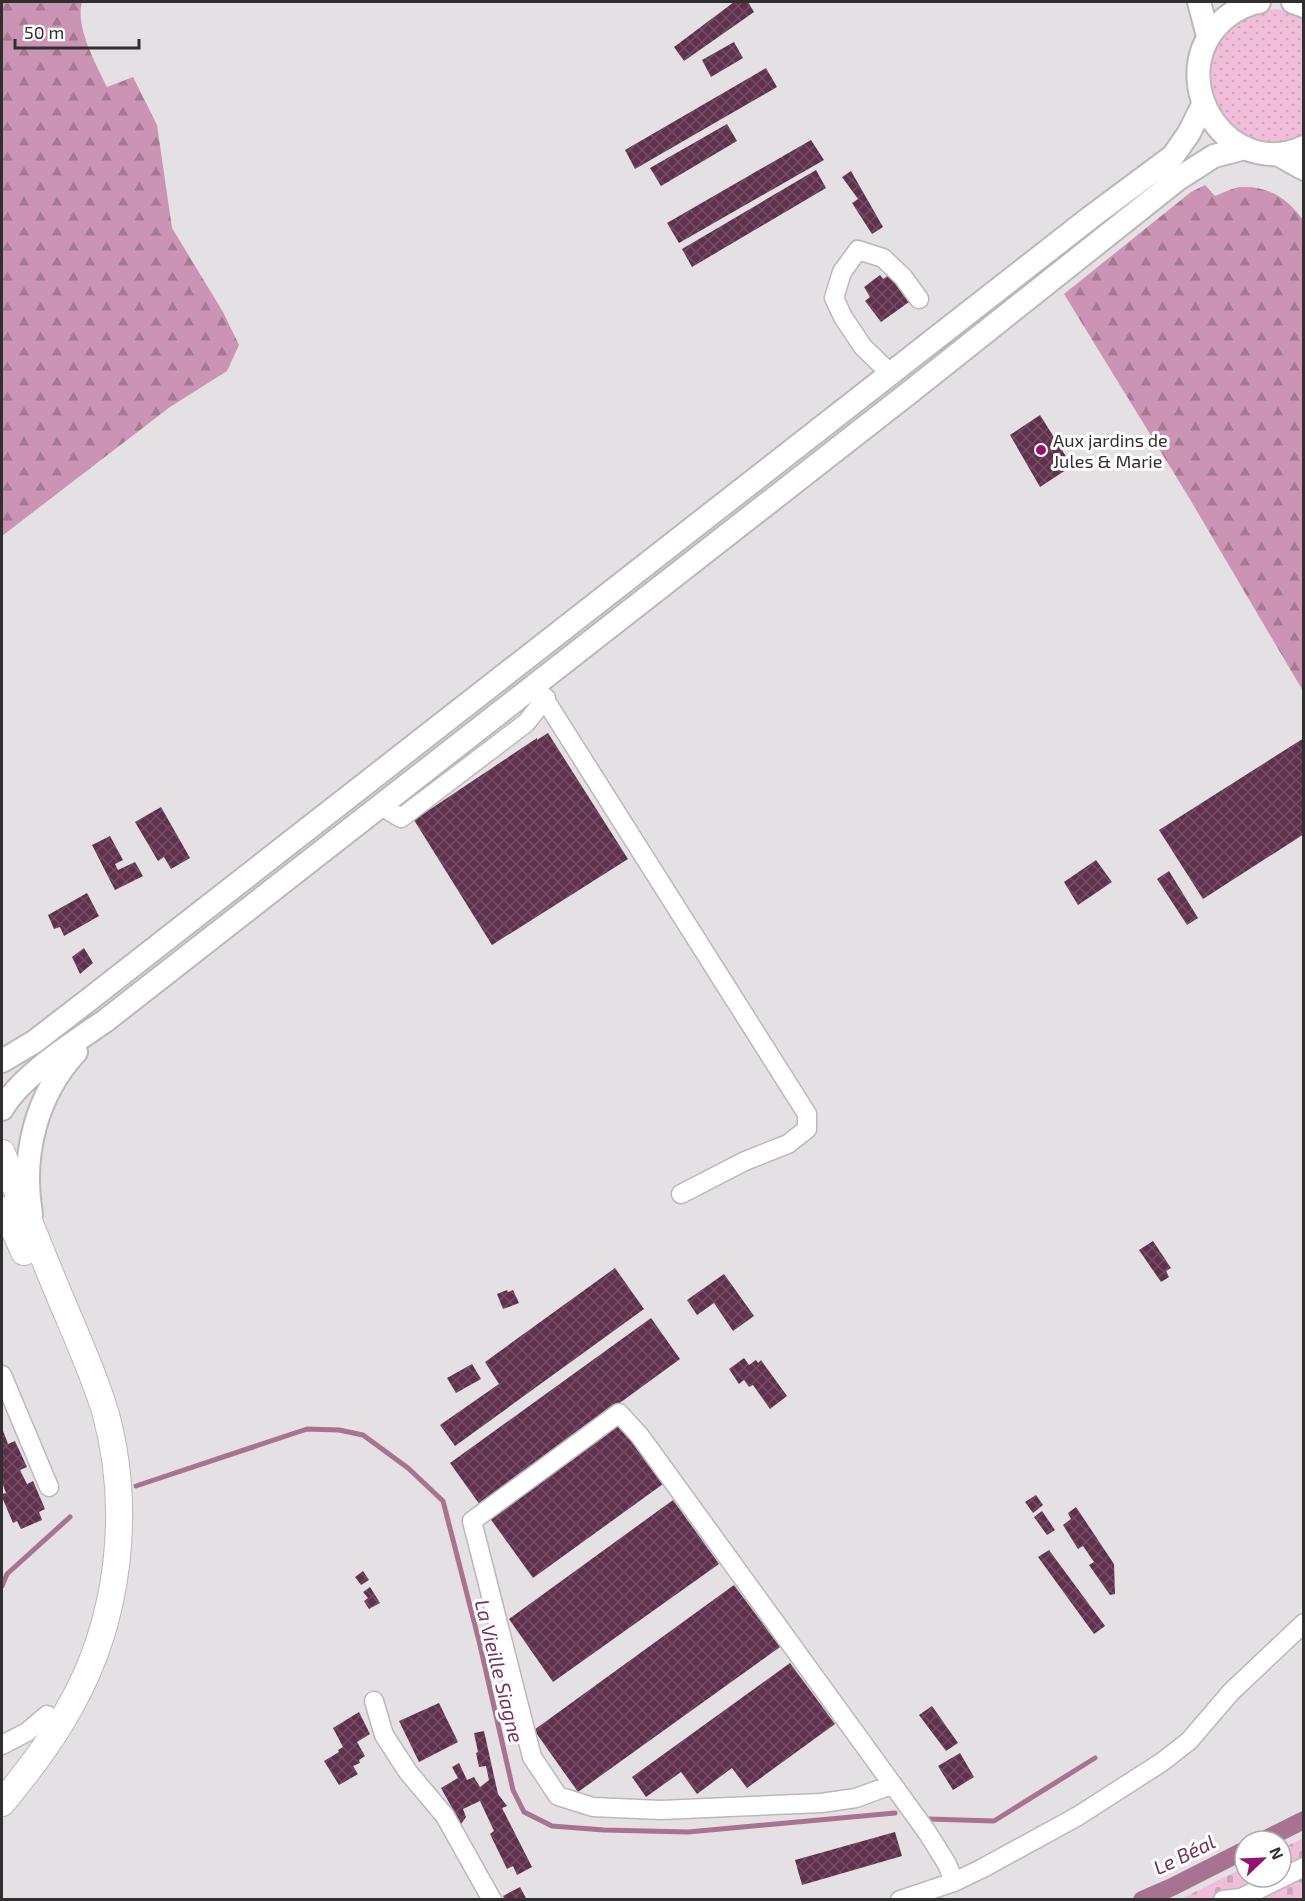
<svg xmlns="http://www.w3.org/2000/svg" width="1305" height="1901" viewBox="0 0 1305 1901" font-family="'Exo 2',sans-serif">
<style>
.grass{fill:url(#grass-dots)}
.forest{fill:url(#forest-firs)}
.cemetery{fill:url(#cemetery-stones)}
.lines{fill:none;stroke-linecap:round;stroke-linejoin:round}
.stream{stroke:#a87291;stroke-width:5}
.canal{stroke:#a87291;stroke-width:18}
.building{fill:url(#building-cross-hatch)}
.minor-casing{stroke:#bdb7ba;stroke-width:21}
.major-casing{stroke:#bdb7ba;stroke-width:26}
.highway-casing{stroke:#bdb7ba;stroke-width:28}
.minor{stroke:#fff;stroke-width:18}
.major{stroke:#fff;stroke-width:22}
.highway{stroke:#fff;stroke-width:26}
.poi-dot{fill:#94136d;stroke:#fff;stroke-width:2}
.labels{text-anchor:middle;dominant-baseline:central;stroke-width:6;stroke-linejoin:round;paint-order:stroke}
.poi-label{font-size:18px;fill:#312e30;stroke:#fff;text-anchor:start}
.water-label{font-size:20px;font-style:italic;fill:#75315b;stroke:#fff}
</style>
<defs>
<pattern id="grass-dots" width="8" height="8" patternUnits="userSpaceOnUse" patternTransform="scale(1.5)"><rect width="8" height="8" fill="#f0bed9"/><path d="M2 2h.1M6 6h.1" fill="none" stroke="#cea4bb" stroke-width="1.8" stroke-linecap="round"/></pattern>
<pattern id="forest-firs" width="22" height="20" patternUnits="userSpaceOnUse" patternTransform="scale(1.5)"><rect width="22" height="20" fill="#cc94b4"/><path d="M5 1l3.5 6h-7zM16 11l3.5 6h-7z" fill="#a67993"/></pattern>
<pattern id="cemetery-stones" width="16" height="16" patternUnits="userSpaceOnUse" patternTransform="scale(1.5)"><rect width="16" height="16" fill="#f0bed9"/><path d="M2 7V4a2 2 0 0 1 4 0v3zM10 15v-3a2 2 0 0 1 4 0v3z" fill="#cea4bb"/></pattern>
<pattern id="building-cross-hatch" width="8" height="8" patternUnits="userSpaceOnUse" patternTransform="scale(1.5)"><rect width="8" height="8" fill="#60314d"/><path d="M0 0l8 8M0 8l8-8" fill="none" stroke="#734e64"/></pattern>
</defs>
<rect width="100%" height="100%" fill="#e5e0e3"/>
<path class="grass" d="M1277 9 1303 17V135C1271 154 1219 135 1210 97 1208 90 1210 81 1210 74 1210 68 1209 61 1210 56 1214 36 1235 18 1254 12 1261 10 1269 10 1277 9Z"/>
<path class="forest" d="M2 2H82C75 27 96 64 107 87L133 77 157 125 172 228 223 312 239 345 227 371 170 407 2 536Z
M1205 185 1215 196C1223 193 1234 187 1242 187 1269 186 1288 199 1303 220V691L1188 496 1064 294 1191 192Z"/>
<path class="cemetery" d="M1303 1838V1899L1179 1900 1245 1867V1877H1281V1849Z"/>
<g class="lines">
<path class="stream" d="M136 1486 307 1429 339 1430 363 1435 408 1468 443 1501 479 1641 513 1790 524 1812 552 1826 604 1830 688 1832 895 1813
M2 1586 7 1574 70 1517
M928 1819 994 1821 1095 1758"/>
<path class="canal" d="M1262 1841 1304 1820
M1142 1900 1172 1887 1245 1850"/>
</g>
<path class="building" d="M734 2H748L754 12 684 61 674 47Z
M734 42 743 58 711 77 702 60Z
M766 68 777 87 635 169 625 150Z
M727 124 737 141 661 186 650 168Z
M811 140 824 160 679 243 667 223Z
M816 170 826 188 692 267 682 249Z
M851 171 883 227 872 234 852 203 858 199 842 177Z
M880 275 883 279 889 275 909 302 881 322 865 301 870 297 864 287Z
M1040 415 1072 466 1040 487 1010 435Z
M548 733 628 859 492 945 414 820 537 738V740Z
M1304 738V834L1203 899 1159 830Z
M161 807 190 858 171 869 164 857 158 861 135 822Z
M110 836 123 860 115 864 118 870 135 862 143 876 115 890 92 845Z
M1096 860 1112 882 1078 905 1064 882Z
M1169 871 1198 918 1187 925 1157 879Z
M87 893 99 916 64 936 60 927 54 929 48 915Z
M84 948 93 963 80 974 72 957Z
M1153 1241 1171 1268 1166 1271 1169 1277 1161 1282 1139 1250Z
M615 1268 644 1309 455 1446 440 1425 499 1384 485 1362Z
M724 1274 754 1316 733 1331 714 1303 697 1315 687 1300Z
M507 1290 508 1292 513 1290 519 1303 503 1309 497 1294Z
M651 1318 680 1359 480 1505 450 1463Z
M744 1358 749 1365 756 1360 758 1363 761 1360 787 1396 770 1409 753 1385 749 1387 744 1380 739 1384 729 1369Z
M472 1364 481 1379 456 1393 447 1378Z
M618 1423 663 1484 533 1578 489 1517Z
M2 1428 8 1444 15 1441 27 1467 20 1470 27 1484 33 1481 45 1509 39 1512 42 1520 21 1529 17 1521 13 1523 2 1497V1494L6 1493 2 1482Z
M1036 1495 1043 1505 1033 1513 1025 1502Z
M673 1500 719 1564 553 1682 509 1619Z
M1076 1507 1114 1564 1115 1594 1110 1595 1089 1565 1094 1562 1083 1546 1078 1549 1063 1525 1071 1519 1068 1513Z
M1042 1511 1055 1530 1047 1535 1034 1517Z
M1049 1550 1105 1626 1094 1634 1038 1557Z
M363 1571 369 1580 361 1585 355 1577Z
M734 1585 780 1647 578 1792 534 1730Z
M370 1587 380 1603 369 1609 364 1601 368 1598 363 1592Z
M790 1663 835 1724 747 1788 732 1768 697 1794 681 1772 646 1797 632 1777Z
M514 1702 518 1726 507 1728 503 1704Z
M439 1703 458 1742 419 1762 399 1721Z
M932 1706 958 1743 946 1751 919 1715Z
M359 1712 370 1734 357 1742 365 1756 359 1760 360 1763 353 1766 358 1774 339 1785 324 1761 339 1752 338 1750 343 1747 333 1728Z
M484 1731 498 1794 507 1806 502 1808 532 1867 517 1875 513 1866 507 1869 490 1834 494 1831 480 1801 463 1809 466 1817 461 1824 441 1788 458 1778 452 1767 459 1763 467 1780 474 1777 480 1787 489 1780 486 1766 479 1767 476 1753 478 1752 474 1733Z
M960 1753 974 1777 953 1790 938 1766Z
M895 1832 902 1856 802 1885 795 1860Z
M520 1887 527 1900H505L503 1896Z"/>
<g class="lines">
<defs>
<path id="minor" d="M891 374 863 347 843 317 834 298 842 272 858 250 883 258 903 277 919 299
M535 684 807 1114V1129L788 1144 745 1161 681 1194
M381 806 401 818 526 723 546 698
M2 1375 49 1487
M374 1701 384 1735 408 1772 445 1816 492 1900
M2 1745 27 1732 47 1715
M891 1785 856 1798 821 1803 661 1810 593 1807 558 1796 532 1757 472 1521 619 1413 640 1436 927 1832 947 1864 954 1882
M900 1900 954 1882 983 1868 1078 1816 1162 1762 1189 1741 1231 1692 1304 1623
M1223 1900 1241 1898 1304 1867"/>
<path id="major" d="M1199 2 1208 36
M1259 2C1242 5 1228 14 1216 27 1166 86 1231 181 1304 147
M1293 2 1304 6
M1277 154 1304 169
M2 1061 34 1042 86 1002 1091 217 1173 156 1189 133 1203 105
M2 1109C21 1076 73 1043 105 1021L910 392 1178 179 1214 156 1245 148
M31 1214C21 1156 36 1095 76 1052"/>
<path id="highway" d="M2 1153C21 1201 40 1249 60 1297 76 1335 93 1372 105 1411 132 1508 120 1619 70 1707 51 1742 27 1773 2 1803
M2 1210 13 1227 24 1252"/>
</defs>
<use href="#minor" class="minor-casing"/>
<use href="#major" class="major-casing"/>
<use href="#highway" class="highway-casing"/>
<use href="#minor" class="minor"/>
<use href="#major" class="major"/>
<use href="#highway" class="highway"/>
</g>
<circle class="poi-dot" cx="1041" cy="450" r="6"/>
<g class="labels">
<g class="poi-label">
<text x="1053" y="440">Aux jardins de<tspan x="1053" dy="21">Jules &amp; Marie</tspan></text>
</g>
<g class="water-label">
<text transform="translate(500 1671) rotate(76)">La Vieille Siagne</text>
<text transform="translate(1184 1854) rotate(-26)">Le Béal</text>
</g>
</g>
<rect width="1305" height="1901" fill="none" stroke="#312e30" stroke-width="6"/>
<g transform="translate(1263 1859) rotate(67)"><circle r="28" fill="#ffffff" stroke="#adabac" stroke-width="1.5"/>
<path d="M0-4.5L10 22L0 15L-10 22Z" fill="#94136d"/>
<text y="-9" font-size="16" font-weight="bold" text-anchor="middle" fill="#312e30">N</text>
</g>
<path d="M15 39v9h124v-9" fill="none" stroke="#312e30" stroke-width="3"/>
<text x="24" y="39" font-size="18" fill="#312e30" stroke="#ffffff" stroke-width="4.5" paint-order="stroke">50 m</text>
</svg>
